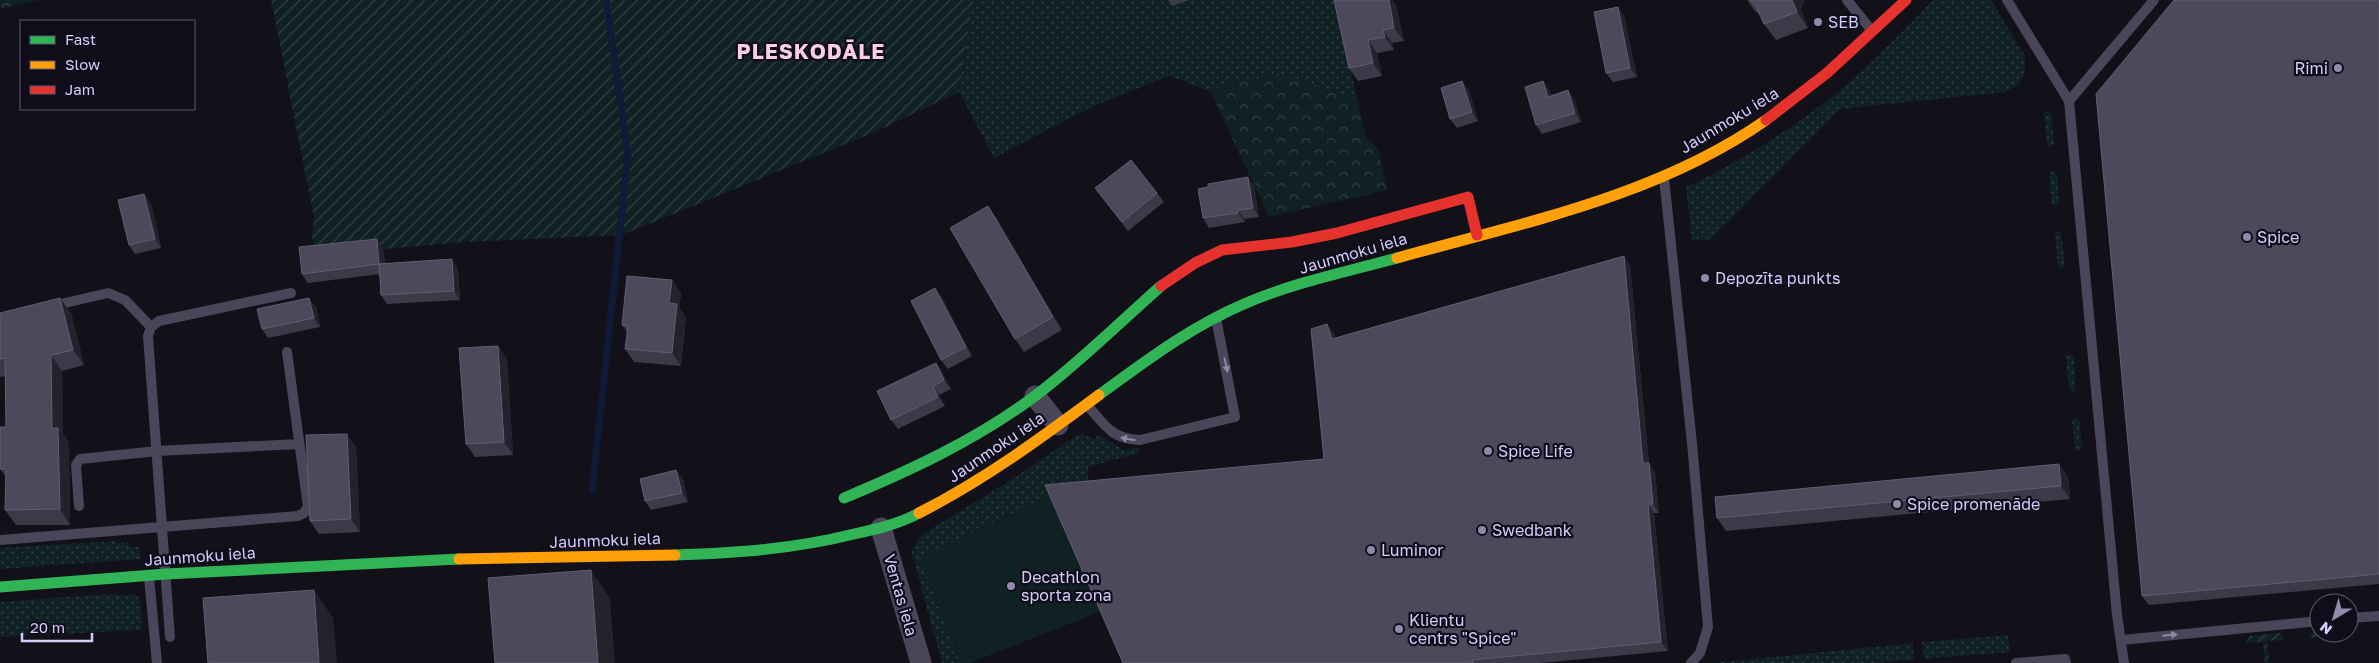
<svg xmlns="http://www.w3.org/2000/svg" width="2379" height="663" viewBox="0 0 2379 663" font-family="'Golos Text',sans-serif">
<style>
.grass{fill:url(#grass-dots)}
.forest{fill:url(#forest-crowns)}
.park{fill:#102123}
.garden{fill:url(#garden-furrows)}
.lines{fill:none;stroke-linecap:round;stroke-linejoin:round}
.stream{stroke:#0e1a36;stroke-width:7}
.lane{stroke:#484658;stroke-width:10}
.street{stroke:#484658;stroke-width:21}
.fast{stroke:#30b455;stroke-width:11}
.slow{stroke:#ff9f0a;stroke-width:11}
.jam{stroke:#e5322d;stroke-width:11}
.wall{fill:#3c3948}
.shaded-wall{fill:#25222d}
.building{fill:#4d495b;stroke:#625d74}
.oneway{fill:#8e89a9}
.poi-dot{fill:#918aab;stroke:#100d1b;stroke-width:2}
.labels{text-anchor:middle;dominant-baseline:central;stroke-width:4.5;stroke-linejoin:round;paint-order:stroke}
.poi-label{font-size:16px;fill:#d5ccfa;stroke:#100d1b;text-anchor:start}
.street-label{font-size:16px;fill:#d5ccfa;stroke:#100d1b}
.district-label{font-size:21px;font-weight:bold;letter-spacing:1px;fill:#fbcee7;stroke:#100d1b}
</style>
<defs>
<pattern id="grass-dots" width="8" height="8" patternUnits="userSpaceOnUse" patternTransform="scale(1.25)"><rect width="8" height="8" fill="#102123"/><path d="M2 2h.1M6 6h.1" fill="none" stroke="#324044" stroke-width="1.8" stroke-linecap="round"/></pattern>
<pattern id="forest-crowns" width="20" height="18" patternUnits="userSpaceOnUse" patternTransform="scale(1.25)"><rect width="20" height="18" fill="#102123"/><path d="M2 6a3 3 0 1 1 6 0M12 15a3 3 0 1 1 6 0" fill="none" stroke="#324044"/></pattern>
<pattern id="garden-furrows" width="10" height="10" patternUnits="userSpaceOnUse" patternTransform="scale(1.25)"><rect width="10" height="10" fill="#102123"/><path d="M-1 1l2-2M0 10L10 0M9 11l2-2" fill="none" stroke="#324044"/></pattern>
</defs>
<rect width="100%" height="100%" fill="#121018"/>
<path class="grass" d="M973 0H1170L1173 6 1189 0H1335L1357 98 1278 74 1259 80H1237L1210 91 1169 76 1089 108 994 158 959 92Z
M1933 0H1991L2025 56V71L2019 84 2006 92 1840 109 1710 240 1692 241 1686 187C1745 159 1802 123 1852 80 1880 55 1907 27 1933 0Z
M2047 111 2051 114 2054 144 2050 147 2047 145 2044 114Z
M2052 171 2057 174 2059 202 2056 206 2052 203 2049 174Z
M2057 230 2061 233 2065 264 2062 269 2058 266 2055 233Z
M2069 354 2074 357 2076 389 2073 392 2069 389 2066 357Z
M2074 418 2080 421 2082 448 2079 452 2075 449 2072 421Z
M1081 433 1095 439 1099 434 1123 450 1138 448 1139 453 1088 467V483L1052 494 935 551 921 561 961 663H942L912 554V549L921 535 1006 483Z
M116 541V543L128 542 129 547H139L141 559 0 569V548Z
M106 594 137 595 141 602 142 630 0 637V602Z
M2008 635 2010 652 1924 659 1922 642Z
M1913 643 1914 660 1873 663H1713Z"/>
<path class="forest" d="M0 0H40L0 9Z
M1277 73 1357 98 1366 137 1378 150 1388 190 1269 217 1210 91 1237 80H1259Z"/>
<path class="park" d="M1052 494 1102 611 970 663H961L921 561 935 551Z"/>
<path class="garden" d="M271 0H973L959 92 875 132 622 235 466 242 314 255 312 233 314 218Z
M2319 630V633L2344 634 2310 638 2311 633Z
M2279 633 2282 634 2284 640 2267 641 2269 663H2265L2263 642 2246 643 2250 636Z"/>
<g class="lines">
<path class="stream" d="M592 491 628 154 606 0"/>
<path class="lane" d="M1847 0 1872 31
M2007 0 2069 101 2117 615 2124 663
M2069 101 2154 0
M1664 178 1692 443 1708 627 1700 653 1691 663
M52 306 108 293 125 300 151 327
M1087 405C1105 425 1111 439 1140 440L1235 417 1216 318
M79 506 76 465 80 459 157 451 299 444
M0 540 298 516 304 513 308 507 287 352
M149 577 157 663
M2349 618 2379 616
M170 637 148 336 151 327 159 321 291 293
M2122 640 2319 621
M2016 663 2065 659 2066 663"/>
<path class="street" d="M1035 396 1058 425
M881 528 921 663"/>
<path class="fast" d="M1099 395C1146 361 1190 327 1244 304 1292 283 1346 272 1397 258
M844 498C911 470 976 440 1035 396 1079 363 1120 322 1161 286
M675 555C736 553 794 549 854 534 876 529 899 524 919 513
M0 587 166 574 459 559"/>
<path class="slow" d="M1397 258C1522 223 1658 196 1766 120
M919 513C984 480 1041 438 1099 395
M459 559 675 555"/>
<path class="jam" d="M1766 120 1827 73 1906 0
M1161 286 1195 263 1222 250 1292 242 1337 233 1468 197 1477 235"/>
</g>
<path class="wall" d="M1168 0H1189L1172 6Z
M1334 0H1392L1396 5 1404 41 1392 43 1394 50 1377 53 1382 76 1358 81 1349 68Z
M1747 0H1804L1801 10 1808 28 1776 40 1764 24 1761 16 1755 11Z
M2379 0V584L2149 605 2142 596Z
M1618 7 1624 16 1637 77 1613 82 1606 73Z
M1543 81 1549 90 1551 96 1574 99 1581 122 1542 134 1536 125Z
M1469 90 1478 121 1457 128 1450 119Z
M1254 186 1259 217 1244 219 1245 222 1209 228 1203 218Z
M1095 188 1157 193 1164 202 1128 231Z
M144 194 151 203 161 248 135 254 129 245Z
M988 206 997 219 1062 330 1024 352 1015 339Z
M383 249 385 263 458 269 460 300 387 304 381 295 380 274 308 283 302 274Z
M1624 256 1630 265 1649 463 1655 472 1659 513H1654L1668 651 1541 663H1123L1324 459 1334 333 1335 338Z
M672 280 681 293 679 308 686 317 681 366 634 362 625 349 627 332 622 325Z
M942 297 972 356 948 369 941 360Z
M316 307 320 327 268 338 262 329Z
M0 313H71L84 365 62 371 63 434 69 443 70 525H16L5 510 6 477 0 469 6 427 5 376 0 377Z
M498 346 507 359 513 455 475 457 466 444Z
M936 363 942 372 951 389 939 395 945 406 898 429 891 420Z
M356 447 360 532 319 534 310 521Z
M2059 464 2068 477 2070 499 1726 531 1717 518Z
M676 470 683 479 688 502 651 510 645 501Z"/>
<path class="shaded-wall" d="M1389 0H1392L1396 5 1404 41 1394 28Z
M1792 0H1804L1801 10 1808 28 1797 12Z
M1618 7 1624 16 1637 77 1630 68Z
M1383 30 1392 43 1394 50 1385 37Z
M1368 40 1377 53 1382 76 1373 63Z
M1462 81 1469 90 1478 121 1472 112Z
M1543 81 1549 90 1554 106 1548 97Z
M1568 90 1574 99 1581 122 1575 113Z
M1248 177 1254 186 1259 217 1253 208Z
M144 194 151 203 161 248 155 239Z
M988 206 997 219 1062 330 1053 317Z
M1238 210 1244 219 1245 222 1238 213Z
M377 239 383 249 386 273 379 264Z
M1624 256 1630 265 1649 463 1655 472 1659 513 1653 504 1643 463Z
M452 259 458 269 460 300 454 291Z
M672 280 681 293 679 308 686 317 681 366 672 353 669 303Z
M935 288 942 297 972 356 966 347Z
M60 298 71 313 84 365 73 350Z
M309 298 316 307 320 327 314 318Z
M1327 324 1334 333 1338 348 1332 339Z
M498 346 507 359 513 455 504 442Z
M51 355 62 371 63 434 69 443 70 525 60 509 52 428Z
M936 363 942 372 951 389 944 380Z
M933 386 939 395 945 406 938 397Z
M347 434 356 447 360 532 351 519Z
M2059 464 2068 477 2070 499 2061 486Z
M676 470 683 479 688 502 682 493Z
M1648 504 1654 513 1668 651 1661 642Z
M591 570 610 598 615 663H598Z
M314 590 333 618 337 663H319Z"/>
<path class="building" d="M1334 0H1389L1394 28 1383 30 1385 37 1368 40 1373 63 1349 68Z
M1750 0H1792L1797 12 1764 24 1756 6Z
M2174 0H2379V574L2142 596 2096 94Z
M1618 7 1630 68 1606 73 1594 12Z
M1462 81 1472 112 1450 119 1441 88Z
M1543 81 1548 97 1568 90 1575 113 1536 125 1525 87Z
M1131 160 1157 193 1122 222 1095 188Z
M1248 177 1253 208 1238 210V213L1203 218 1198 189 1208 187V184Z
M144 194 155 239 129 245 118 200Z
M988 206 1053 317 1015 339 950 228Z
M377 239 379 264 302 274 299 247Z
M1624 256 1643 463H1649L1653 504H1648L1661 642 1472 660 1473 663H1123L1045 485 1324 459 1311 329 1327 324 1332 339Z
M452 259 454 291 381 295 379 264Z
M627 276 672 280 669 303 677 304 672 353 625 349 628 326 622 325Z
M935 288 966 347 941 360 911 301Z
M60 298 73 350 51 355 52 428H58L60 509 5 510 6 469H0V427H6L5 358 0 359V313Z
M309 298 314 318 262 329 257 309Z
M498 346 504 442 466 444 459 348Z
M936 363 944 380 933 386 938 397 891 420 877 391Z
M347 434 351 519 310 521 306 435Z
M2059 464 2061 486 1717 518 1715 497Z
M676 470 682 493 645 501 640 479Z
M591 570 598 663H495L488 578Z
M314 590 319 663H208L203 598Z"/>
<defs><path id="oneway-solid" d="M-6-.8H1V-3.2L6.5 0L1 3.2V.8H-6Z" transform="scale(1.25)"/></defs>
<g class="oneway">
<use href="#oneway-solid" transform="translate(1226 365) rotate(78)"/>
<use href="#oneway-solid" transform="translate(1128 439) rotate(-170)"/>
<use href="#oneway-solid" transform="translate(2170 635) rotate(-6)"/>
</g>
<g class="poi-dot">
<circle cx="1818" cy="22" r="5"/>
<circle cx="2338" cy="68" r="5"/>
<circle cx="2247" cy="237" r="5"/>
<circle cx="1705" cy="278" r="5"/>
<circle cx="1488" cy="451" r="5"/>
<circle cx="1897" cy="504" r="5"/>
<circle cx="1482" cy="530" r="5"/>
<circle cx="1371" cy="550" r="5"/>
<circle cx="1011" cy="586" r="5"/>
<circle cx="1399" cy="629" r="5"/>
</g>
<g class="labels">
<g class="poi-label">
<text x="1828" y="22">SEB</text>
<text x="2328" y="68" text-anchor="end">Rimi</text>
<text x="2257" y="237">Spice</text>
<text x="1715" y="278">Depozīta punkts</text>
<text x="1498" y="451">Spice Life</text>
<text x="1907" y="504">Spice promenāde</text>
<text x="1492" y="530">Swedbank</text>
<text x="1381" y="550">Luminor</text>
<text x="1021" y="577">Decathlon<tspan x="1021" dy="18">sporta zona</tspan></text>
<text x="1409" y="620">Klientu<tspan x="1409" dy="18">centrs "Spice"</tspan></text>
</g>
<g class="street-label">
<text transform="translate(1729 120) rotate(-31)">Jaunmoku iela</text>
<text transform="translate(1353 253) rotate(-16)">Jaunmoku iela</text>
<text transform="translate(996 447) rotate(-34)">Jaunmoku iela</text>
<text transform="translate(605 540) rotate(-2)">Jaunmoku iela</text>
<text transform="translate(200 556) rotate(-4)">Jaunmoku iela</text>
<text transform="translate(901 595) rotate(74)">Ventas iela</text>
</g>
<g class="district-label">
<text x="811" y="51">PLESKODĀLE</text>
</g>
</g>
<rect x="20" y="20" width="175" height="90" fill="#100d1b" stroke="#5f5974"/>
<rect x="30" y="36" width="25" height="8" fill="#30b455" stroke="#5f5974"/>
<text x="65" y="45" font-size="15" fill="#d5ccfa">Fast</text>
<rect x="30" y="61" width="25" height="8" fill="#ff9f0a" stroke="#5f5974"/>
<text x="65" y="70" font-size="15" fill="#d5ccfa">Slow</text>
<rect x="30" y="86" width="25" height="8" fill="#e5322d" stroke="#5f5974"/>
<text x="65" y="95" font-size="15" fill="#d5ccfa">Jam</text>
<g transform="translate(2334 618) rotate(218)"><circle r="24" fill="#100d1b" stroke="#5f5974"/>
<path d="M0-4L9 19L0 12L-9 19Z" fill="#918aab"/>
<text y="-8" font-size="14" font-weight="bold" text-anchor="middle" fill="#d5ccfa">N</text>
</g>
<path d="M22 633v8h70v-8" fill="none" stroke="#d5ccfa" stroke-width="2.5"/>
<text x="30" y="633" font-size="15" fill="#d5ccfa" stroke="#100d1b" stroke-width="4" paint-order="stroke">20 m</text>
</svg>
